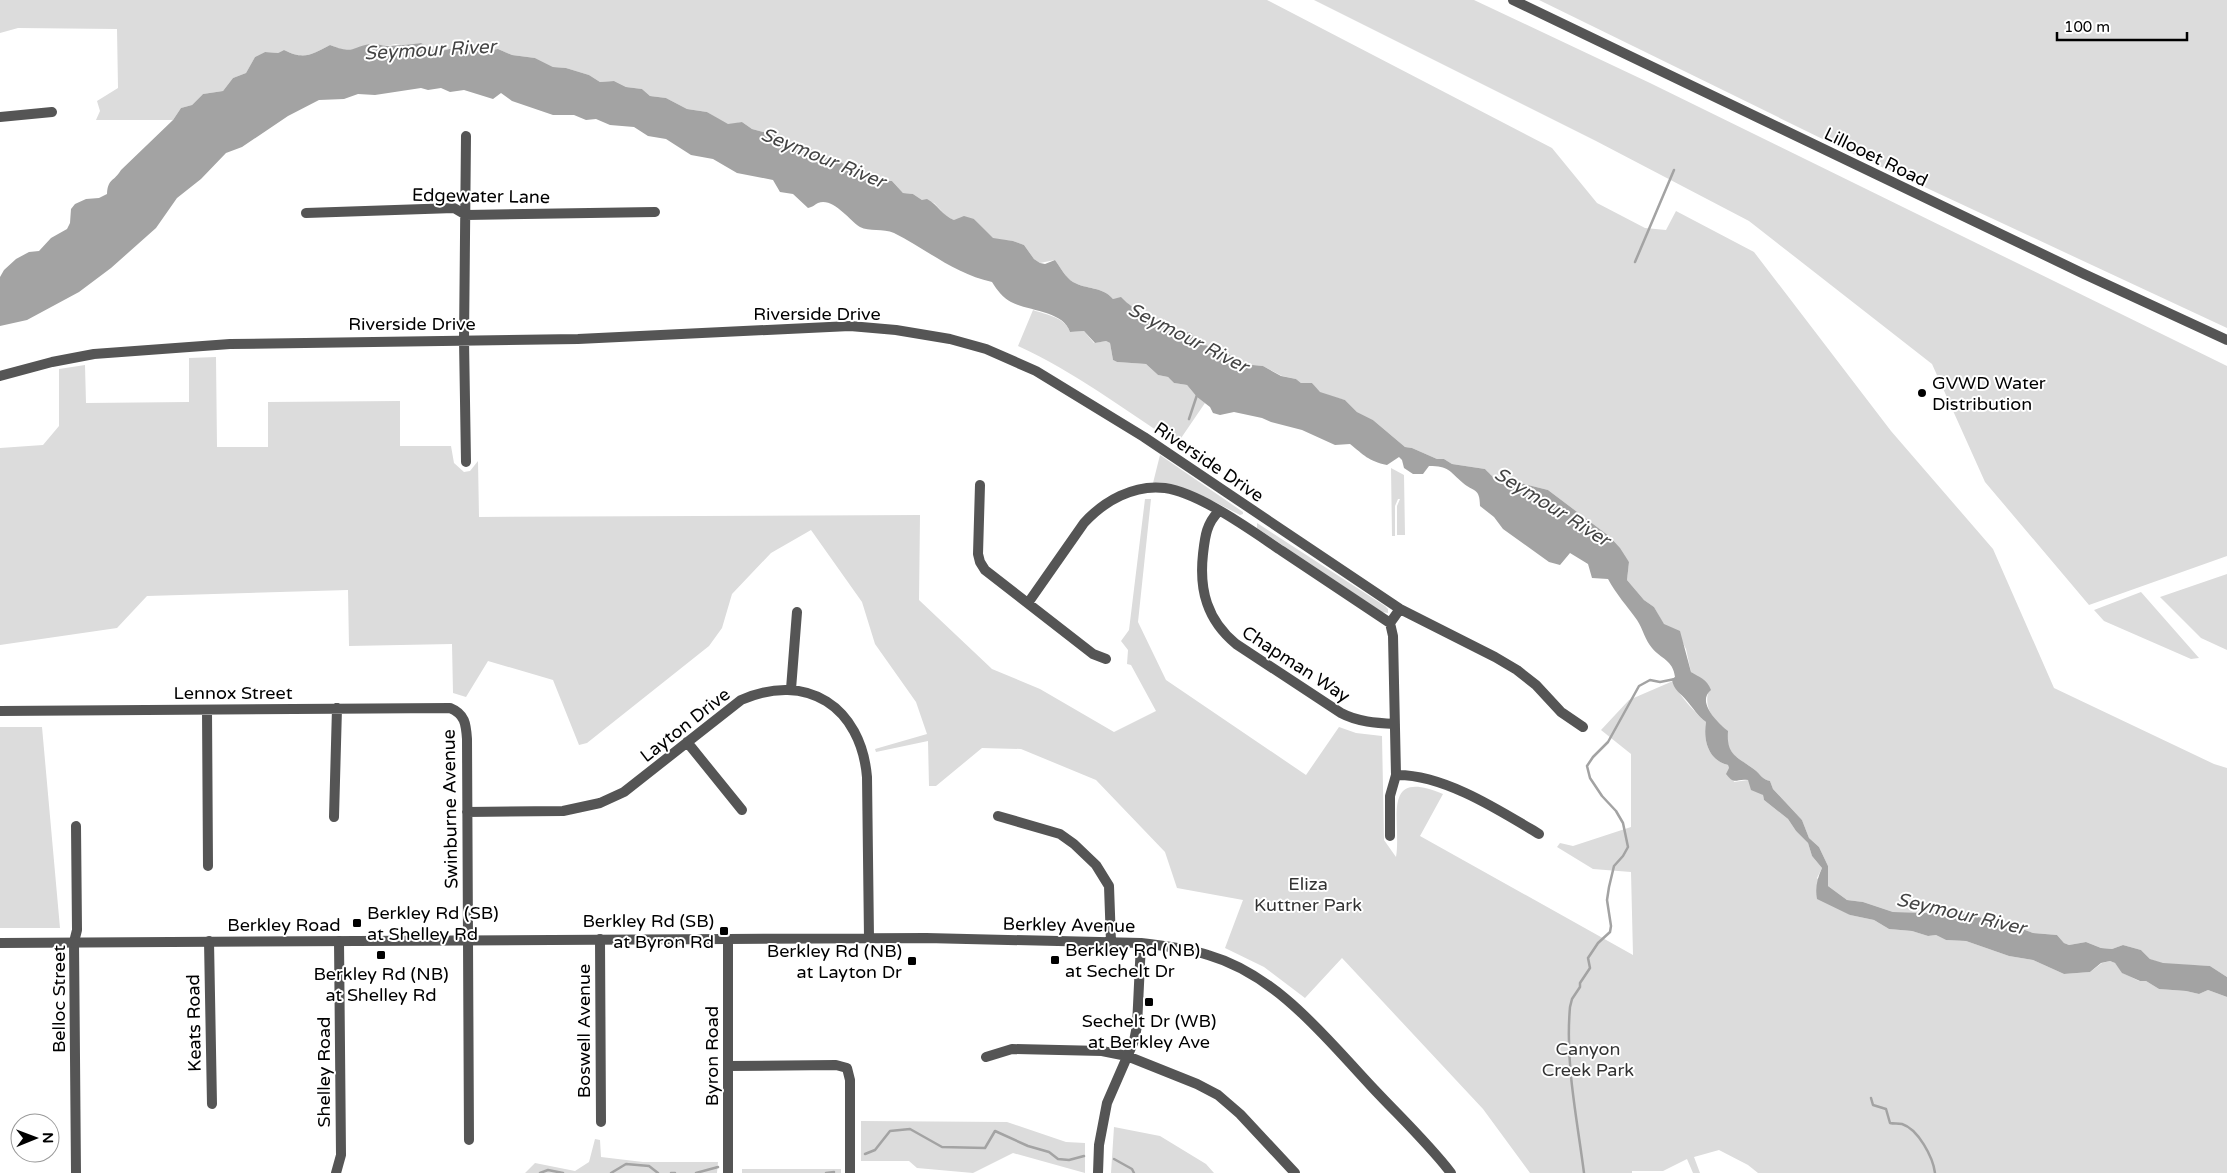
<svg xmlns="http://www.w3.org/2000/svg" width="2227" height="1173" viewBox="0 0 2227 1173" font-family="'Varela Round',sans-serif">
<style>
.green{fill:#dcdcdc}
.water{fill:#a3a3a3}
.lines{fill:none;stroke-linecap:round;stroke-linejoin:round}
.stream{stroke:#a3a3a3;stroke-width:2.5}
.minor{stroke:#555;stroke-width:10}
.tertiary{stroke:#555;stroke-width:10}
.poi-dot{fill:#000;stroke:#fff;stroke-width:2}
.labels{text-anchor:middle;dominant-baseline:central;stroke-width:4;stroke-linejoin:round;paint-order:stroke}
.street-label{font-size:18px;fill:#000;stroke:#fff}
.poi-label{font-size:18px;fill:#000;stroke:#fff;text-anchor:start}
.park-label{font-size:18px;fill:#333;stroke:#fff}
.water-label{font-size:19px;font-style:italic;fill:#444;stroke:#fff}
</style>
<rect width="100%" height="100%" fill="#fff"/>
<path class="green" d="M0 0H1267L1552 148 1597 203 1645 228 1666 230 1676 211 1754 252 1891 431 1993 549 2054 688 2214 764 2227 768V977L2210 966 2163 964 2150 959 2141 950 2123 945 2112 949 2101 948 2086 942 2069 945 2064 943 2057 935 2033 933 2012 925 1995 924 1987 919 1966 914 1893 912 1863 902 1847 900 1828 886V866L1819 847 1809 838 1802 820 1773 789 1770 781C1762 779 1761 775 1755 770 1738 757 1726 756 1727 731 1715 721 1704 710 1708 693L1695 675 1691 672 1686 649 1681 639 1664 625 1654 607 1644 600 1627 580 1629 562 1609 536 1548 490 1520 483 1509 486 1499 483 1485 469 1452 464 1444 459H1437L1412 448 1405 447 1373 420 1357 412 1345 400 1319 393 1312 383H1301L1296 379 1282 376 1263 366 1242 364 1232 358 1227 352 1218 348 1194 344 1192 333 1171 330 1157 320 1143 318C1138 309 1128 305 1121 298L1113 299C1102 286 1087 290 1073 282 1066 278 1060 267 1055 260L1040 263 1034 259 1024 245 1013 241 993 239 974 219 954 220 948 218 934 203 922 200 913 194 903 193 892 181 875 180 866 173 852 170 841 162 827 158 811 149 796 146 775 135 752 129 742 122 728 125 707 112 687 109 666 98 650 96 642 89 626 87 614 81 600 82 589 75 566 68 553 67 535 58 512 55 498 49 481 52 461 46 438 52 421 43 405 46 396 44 385 46 372 44 352 51H345L330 45C311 55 304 60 284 50L278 53 265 52 255 57 246 73 233 78 223 91 203 94 192 105 181 108 173 120H96L100 111 97 101 118 88 117 29 18 28 0 33Z
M1314 0H1474L1650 83 2227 366V556L2089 605 1985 482 1932 364 1749 221 1596 141Z
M1539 0H2227V328L1843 149Z
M1033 310C1047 315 1065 317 1070 332L1084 331 1094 343 1106 341 1110 343 1113 360 1117 362 1146 364 1158 375 1168 377 1174 383 1187 385 1197 397 1205 403 1177 444C1125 410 1075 372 1018 346Z
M216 357 217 447H268V402L400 401V446H451L454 463 464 472 470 471 478 461 479 517 920 515 919 600 992 669 1040 689 1114 732 1156 711 1131 665 1127 664 1128 650 1121 641 1129 630 1145 499H1151L1138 622 1166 680 1306 775 1339 727 1356 733 1382 736 1384 840 1396 857C1402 822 1379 767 1443 794L1420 836 1633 955 1631 872 1593 869 1557 847 1560 843 1573 846 1631 827V754L1601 730 1629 700 1673 681C1676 692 1697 715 1706 722 1703 740 1708 760 1728 765L1734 782 1748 780 1763 795 1764 800 1788 819 1796 831 1808 843 1812 856 1822 868 1817 878 1850 915 1874 920 1889 929 1912 931 1928 936 1936 935 1946 940 1966 941 2009 956 2033 960 2064 974 2090 972 2102 963 2110 961 2115 963 2123 973 2139 981H2146L2159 989 2186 991 2199 994 2208 990 2227 997V1173H1758L1748 1165 1719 1150 1694 1157 1700 1173H1693L1687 1159 1663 1171H1632V1173H1530L1483 1109 1342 958 1305 998 1264 967 1225 948 1243 900 1177 888 1165 852 1096 780 1021 749 982 748 936 786H929L928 741 876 752 875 749 927 734 916 702 875 644 862 602 811 530 771 553 732 594 722 628 709 646 587 743 579 745 553 680 488 661 466 697 453 693 452 644 349 646 348 590 147 596 117 628 0 645V448L43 445 59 426V369L85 365 86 403 189 402V358Z
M1160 455 1243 512V514L1240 515 1213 501 1153 483Z
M1391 468 1404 475 1405 535H1397V506L1400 499H1398L1395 506V536H1392Z
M1257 523 1385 606 1388 609V613L1382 612 1257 528Z
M2227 574V650L2201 638 2160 597Z
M2141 592 2199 658 2191 659 2104 621 2094 610Z
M0 727H42L60 928H0Z
M861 1121 1007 1122 1066 1142 1085 1143V1173L1013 1153 973 1173 917 1168 909 1161H861Z
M1114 1127 1160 1136 1206 1164 1214 1173H1111Z
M595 1139 600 1140 601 1157 643 1162H718L717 1173H525L535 1163 575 1171 589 1162Z
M742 1169H841V1173H742Z"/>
<path class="water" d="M421 43 438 52 461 46 481 52 498 49 512 55 535 58 553 67 566 68 589 75 600 82 614 81 626 87 642 89 650 96 666 98 687 109 707 112 728 124 742 122 752 129 775 135 796 146 811 149 827 158 841 162 852 170 866 173 875 180 892 181 903 193 913 194 922 200 927 199C937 204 943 216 954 220L964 216 974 219 993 238 1013 241 1024 245 1034 259 1040 263 1045 264 1055 260C1060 267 1066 278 1073 282 1087 290 1102 286 1113 299L1121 297C1128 305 1138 309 1143 318L1156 320 1171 330 1192 333 1194 343 1218 348 1227 352 1232 358 1242 364 1263 366 1281 376 1296 379 1301 383H1312L1320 392 1345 400 1357 412 1373 420 1405 447 1412 448 1437 459H1444L1452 464 1485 469 1499 483 1509 486 1520 483 1548 490 1609 536 1620 548 1629 562 1627 580 1644 600 1654 607 1664 624 1680 631 1691 672C1699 677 1707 679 1711 690 1696 702 1718 723 1728 731 1726 756 1738 757 1755 770 1761 775 1762 779 1770 781L1773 789 1802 820 1809 838 1819 847 1828 866V886L1847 900 1863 902 1893 912 1966 914 1987 919 1995 924 2012 925 2033 933 2057 935 2064 943 2069 945 2086 942 2101 948 2112 949 2123 945 2141 950 2150 959 2163 963 2210 966 2227 977V997L2208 990 2199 994 2186 991 2159 989 2146 981H2140L2122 973 2115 963 2110 961 2101 963 2090 972 2064 974 2033 960 2009 956 1966 941 1946 940 1936 935 1928 936 1912 931 1889 929 1874 920 1850 915 1817 899C1815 888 1817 879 1822 868L1812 856 1808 843 1796 831 1788 819 1764 800 1763 795 1751 790 1748 780C1736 778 1735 786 1726 774L1729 768 1728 765C1708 760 1703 740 1706 722 1697 715 1694 709 1687 701 1681 693 1673 690 1672 679L1675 677C1673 660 1661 659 1652 648 1645 640 1643 629 1637 620 1627 606 1616 594 1608 579L1592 578 1588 564 1570 553 1560 565 1549 562 1503 529 1494 517 1480 506C1480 487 1473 492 1463 483 1449 471 1449 466 1429 466L1423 474H1413L1404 468 1402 460 1399 457 1387 465C1368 461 1364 455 1350 444L1335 445 1302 430 1271 422 1262 418 1234 412 1220 415 1213 413 1210 407 1197 397 1187 385 1174 383 1168 377 1158 375 1146 364 1117 362 1113 360 1110 343 1106 341 1095 343 1084 331 1070 332C1064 311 1028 311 1011 302 1003 298 997 290 992 282 955 274 926 249 894 233 883 228 869 232 860 227 849 220 833 197 818 203 814 205 813 207 808 208L793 194 780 192 773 180 737 173 713 159 691 155 666 139 648 136 634 127 610 125 596 119 586 120 574 115H553L512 101 501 93 493 99 464 90 450 92 441 88 428 90 421 88 375 95 358 94 344 99 319 100 288 116 242 147 226 153 201 179 177 198 156 228 111 268 79 292 27 320 0 326V277L4 270 16 259 29 252 39 251 51 238 67 229 70 223 71 209 75 204 86 199 99 198 107 194C108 178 114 182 121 170L173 120 181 108 192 105 203 94 223 91 233 78 246 73 255 57 265 52 278 53 284 50C304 60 311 55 330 45 356 55 349 47 371 44 376 43 381 46 386 46 398 45 409 45 421 43Z"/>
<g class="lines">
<path class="stream" d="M1635 262 1674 170
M1189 419 1197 395
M1871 1098 1873 1105 1886 1109 1890 1123C1894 1124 1898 1123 1902 1124 1918 1129 1933 1157 1935 1173
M865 1154 875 1150 890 1131 910 1129 942 1147 985 1148 995 1131 1028 1146 1049 1152 1058 1159 1069 1160 1084 1156
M1114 1159 1132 1169 1134 1173
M540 1173 548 1170 563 1173
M611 1173 626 1164 649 1166 658 1173
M671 1173H675
M696 1173 718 1167
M826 1173 834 1172
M1584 1173C1577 1118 1565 1063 1570 1007L1572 999 1580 987V983L1590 968 1588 958 1598 943 1610 932 1611 926 1607 900 1609 887 1614 866 1623 856 1628 847 1623 823 1616 811 1602 796 1590 778 1587 766 1593 757 1608 742 1639 686 1650 680 1660 682 1675 679"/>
<path class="minor" d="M1513 0 2084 274 2227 340
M0 117 52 112
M306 213 454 208 466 215 655 212
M0 376 52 362 94 354 230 344 578 339 850 326 896 330 950 339 986 349 1036 371 1144 437 1400 609 1495 657 1517 670 1536 685 1561 712 1583 727
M466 462 464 340 466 136
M980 485 978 554 980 562 985 570 1093 654 1106 659
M1219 511C1206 524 1205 537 1203 554 1199 590 1207 620 1236 644L1341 713C1358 722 1376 723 1395 724
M1028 603 1084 523C1104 501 1134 484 1165 488 1200 493 1252 531 1282 551 1318 575 1354 599 1390 623
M791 689 797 612
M207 710 208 866
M0 711 450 708C465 714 466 724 467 739L469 1140
M687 742 742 810
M1396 775C1443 774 1499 810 1539 834
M467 812 563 811 600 803 624 792 741 700C807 671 861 707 867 777L869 938
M998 816 1060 834 1074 844 1096 865 1109 886 1111 942
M334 817 337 708
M1390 836V796L1396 775 1393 636 1390 623 1400 609
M600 939 601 1122
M209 941 212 1104
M986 1057 1012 1049 1102 1051 1127 1056 1197 1084 1218 1095 1240 1114 1295 1173
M728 1066 836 1065 847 1068 850 1080V1173
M76 1173 74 942 77 930 76 826
M336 1173 341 1155 339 941
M728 1173V939L926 938 1141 943C1164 946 1186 948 1208 955 1277 975 1325 1037 1371 1086 1398 1115 1427 1142 1451 1173
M1098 1173 1099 1145 1107 1103 1134 1041 1137 1026 1141 943"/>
<path class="tertiary" d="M0 943 728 939"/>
</g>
<g class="poi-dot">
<circle cx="1922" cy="393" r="5"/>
<rect x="352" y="918" width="10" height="10" rx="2.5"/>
<rect x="719" y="926" width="10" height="10" rx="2.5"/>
<rect x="376" y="950" width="10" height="10" rx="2.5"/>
<rect x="1050" y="955" width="10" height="10" rx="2.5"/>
<rect x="907" y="956" width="10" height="10" rx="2.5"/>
<rect x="1144" y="997" width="10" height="10" rx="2.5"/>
</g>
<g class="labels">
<g class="street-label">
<text transform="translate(1876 157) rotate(26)">Lillooet Road</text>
<text transform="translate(481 196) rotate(1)">Edgewater Lane</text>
<text x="817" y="314">Riverside Drive</text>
<text x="412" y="324">Riverside Drive</text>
<text transform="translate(1209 462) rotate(34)">Riverside Drive</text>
<text transform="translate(1296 664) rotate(33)">Chapman Way</text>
<text x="233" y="693">Lennox Street</text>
<text transform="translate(685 725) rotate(-38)">Layton Drive</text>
<text transform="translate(450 809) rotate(-91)">Swinburne Avenue</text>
<text x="284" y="925">Berkley Road</text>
<text transform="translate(1069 925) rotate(1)">Berkley Avenue</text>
<text transform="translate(59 999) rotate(-90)">Belloc Street</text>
<text transform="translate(194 1023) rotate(-91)">Keats Road</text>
<text transform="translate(584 1031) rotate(-90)">Boswell Avenue</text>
<text transform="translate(712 1056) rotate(-90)">Byron Road</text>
<text transform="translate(324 1072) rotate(-90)">Shelley Road</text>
</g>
<g class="poi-label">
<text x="1932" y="383">GVWD Water<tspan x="1932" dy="21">Distribution</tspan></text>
<text x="367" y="913">Berkley Rd (SB)<tspan x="367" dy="21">at Shelley Rd</tspan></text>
<text x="714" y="921" text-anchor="end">Berkley Rd (SB)<tspan x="714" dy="21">at Byron Rd</tspan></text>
<text x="1065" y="950">Berkley Rd (NB)<tspan x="1065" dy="21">at Sechelt Dr</tspan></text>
<text x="902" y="951" text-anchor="end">Berkley Rd (NB)<tspan x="902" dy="21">at Layton Dr</tspan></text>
<text x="381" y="974" text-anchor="middle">Berkley Rd (NB)<tspan x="381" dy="21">at Shelley Rd</tspan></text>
<text x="1149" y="1021" text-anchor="middle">Sechelt Dr (WB)<tspan x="1149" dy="21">at Berkley Ave</tspan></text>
</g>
<g class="park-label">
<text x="1308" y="884">Eliza<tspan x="1308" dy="21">Kuttner Park</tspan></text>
<text x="1588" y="1049">Canyon<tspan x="1588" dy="21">Creek Park</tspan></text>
</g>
<g class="water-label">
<text transform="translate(430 50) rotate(-3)">Seymour River</text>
<text transform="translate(823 158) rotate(22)">Seymour River</text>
<text transform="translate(1188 338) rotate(27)">Seymour River</text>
<text transform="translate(1552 507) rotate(32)">Seymour River</text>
<text transform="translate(1961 914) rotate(13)">Seymour River</text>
</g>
</g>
<g transform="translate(35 1138) rotate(89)"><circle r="24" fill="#ffffff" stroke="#999999"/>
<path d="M0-4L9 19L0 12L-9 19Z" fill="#000000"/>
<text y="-8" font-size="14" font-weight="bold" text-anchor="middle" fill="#000000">N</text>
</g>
<path d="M2057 32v8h130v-8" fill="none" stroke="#000000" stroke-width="2.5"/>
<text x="2064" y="32" font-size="15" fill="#000000" stroke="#ffffff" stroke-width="4" paint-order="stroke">100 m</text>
</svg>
